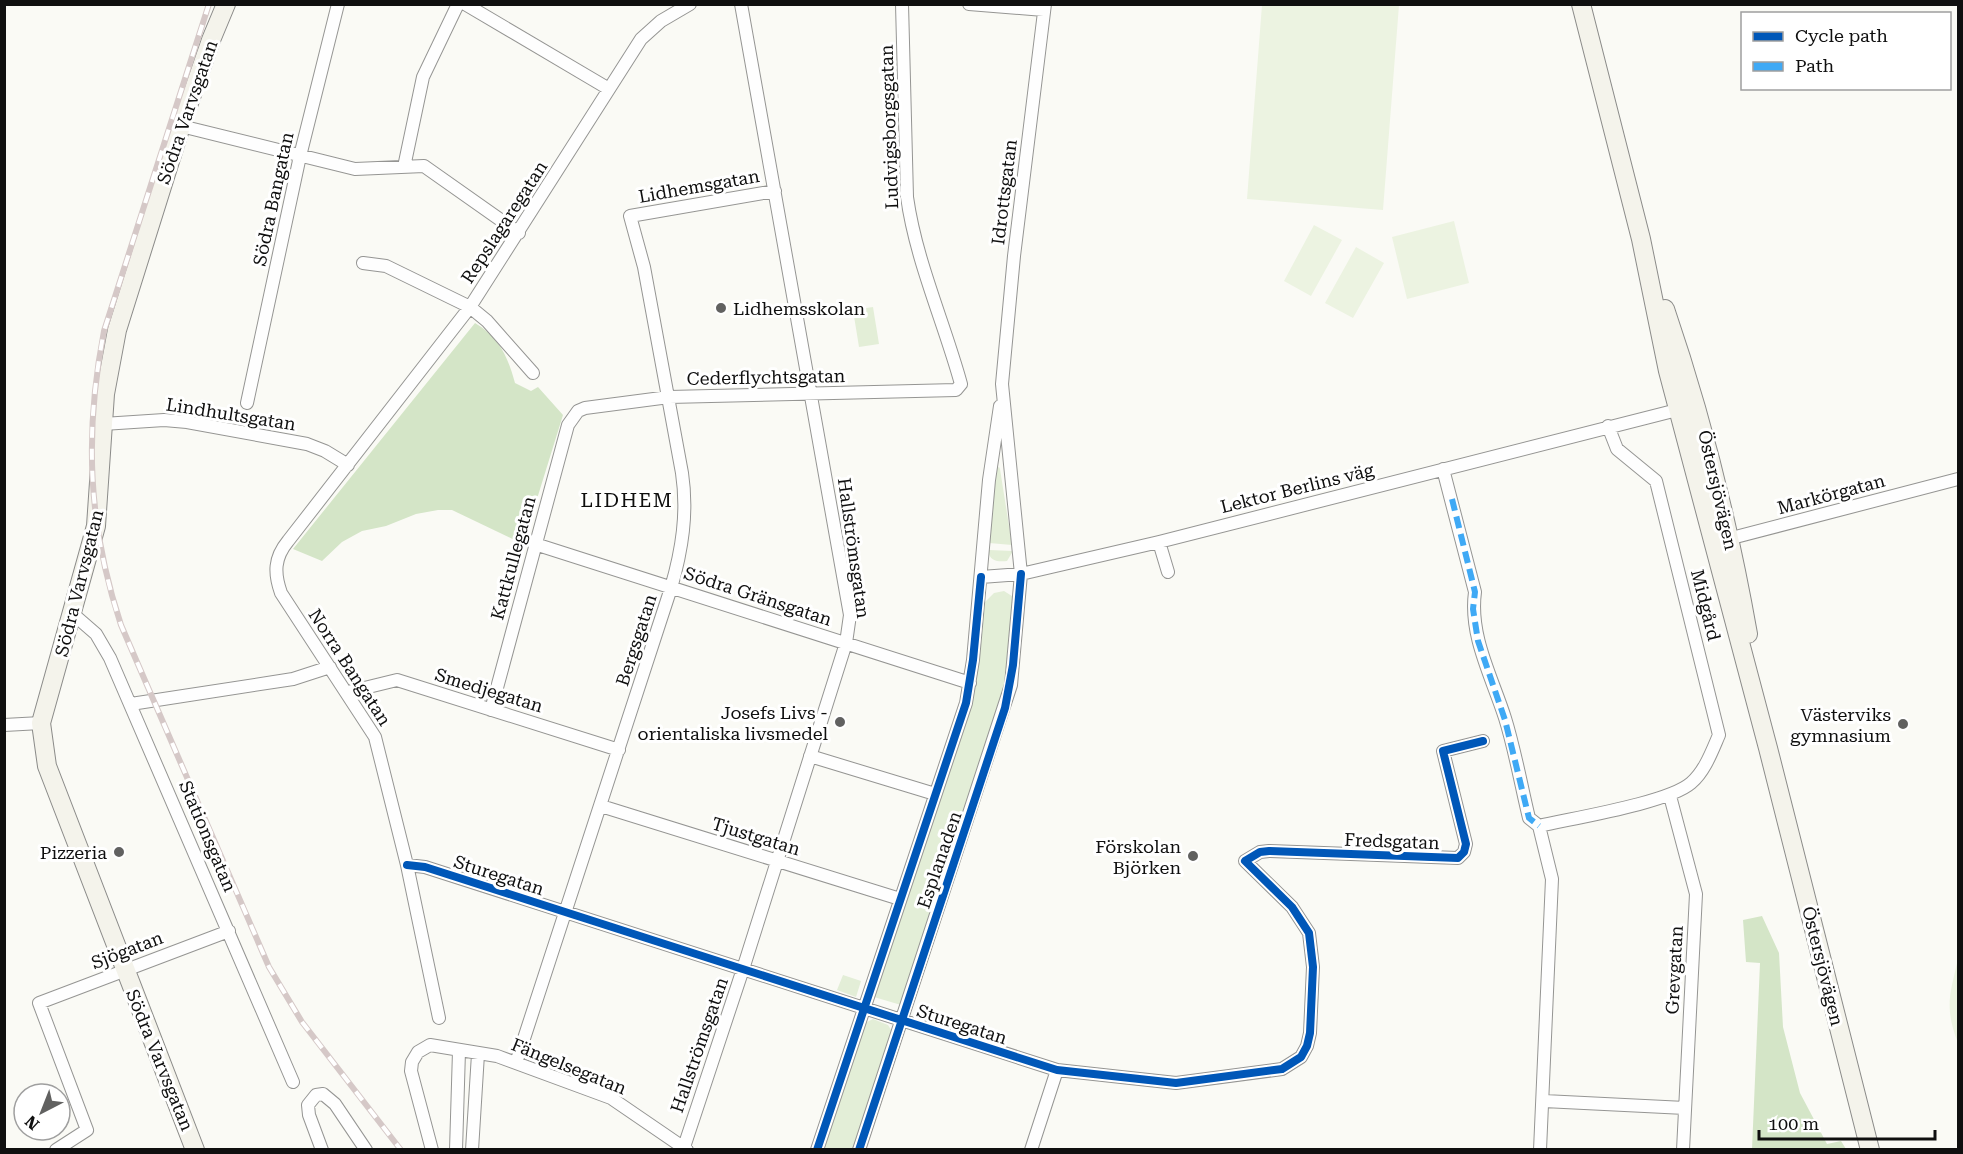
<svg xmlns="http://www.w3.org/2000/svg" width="1963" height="1154" viewBox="0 0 1963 1154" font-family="'Roboto Serif',serif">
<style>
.green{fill:#e3eed7}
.forest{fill:#d4e5c7}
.pitch{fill:#ecf3e1}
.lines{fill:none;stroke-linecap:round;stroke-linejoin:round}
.street-casing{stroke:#959593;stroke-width:14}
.secondary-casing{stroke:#8b8b89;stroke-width:20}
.street{stroke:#fefefe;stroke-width:12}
.secondary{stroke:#f4f3eb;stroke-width:18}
.rail-casing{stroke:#d5c8c7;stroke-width:6}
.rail{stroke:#fff;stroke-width:4;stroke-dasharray:11;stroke-linecap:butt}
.quiet{stroke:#3fa9f5;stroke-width:6;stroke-dasharray:12 6;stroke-linecap:butt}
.cycleway-casing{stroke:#fff;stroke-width:11}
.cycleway{stroke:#0057b8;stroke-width:8}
.poi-dot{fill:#616160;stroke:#fff;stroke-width:2}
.labels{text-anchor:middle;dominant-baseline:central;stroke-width:6;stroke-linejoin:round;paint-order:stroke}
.street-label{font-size:18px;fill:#0f0f0f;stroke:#fff}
.poi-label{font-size:18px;fill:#0f0f0f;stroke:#fff;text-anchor:end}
.neighbourhood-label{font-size:20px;letter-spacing:1.5px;fill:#0f0f0f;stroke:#fff}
</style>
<rect width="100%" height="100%" fill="#fafaf5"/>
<path class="green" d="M873 307 879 344 859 347 853 310Z
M999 467 1000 469 1012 545 989 543 996 469Z
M989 550 1013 551 1007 561C998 562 988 561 989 550Z
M1004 591 1015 598 1008 671 1002 701 901 1005 874 997 975 689 984 603 994 593Z
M843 975 861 981 856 997 837 990Z
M873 1019 888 1025 893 1033 855 1149 823 1150 865 1023Z"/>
<path class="forest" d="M475 323C499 337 508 357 515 383L531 391 538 387 563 415 523 544 452 510H438L416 514 386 526 362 531 342 542 322 561 293 549Z
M1762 916 1779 953 1783 1027 1800 1093 1827 1144 1841 1141 1846 1149H1752L1760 963 1746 962 1743 920Z"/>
<path class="pitch" d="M1262 5H1399L1383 210 1247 199Z
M1454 221 1469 283 1407 299 1392 237Z
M1314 225 1342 240 1311 296 1284 281Z
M1356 247 1384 263 1353 318 1325 303Z
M1958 959V1043C1944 1007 1950 994 1958 959Z"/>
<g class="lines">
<defs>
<path id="street" d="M465 4 609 89
M969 4 1044 10
M181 126 355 169 424 166 519 233
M404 167 423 77 458 4
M363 263 386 266 470 307 487 321 533 373
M247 403 300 156 338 4
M103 424 164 420 187 422 307 444 325 451 348 465
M1443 469 1475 592C1469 636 1492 677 1505 718 1515 750 1521 785 1529 818L1539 826
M1724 540 1958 479
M1159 542 1168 572
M535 544 970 683
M981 577 1021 574 1159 542 1685 408
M73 614 96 634 110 658 293 1082
M348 692 397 680 619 750
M131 704 293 679 330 667
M491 710 568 425 578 411 585 408 669 397 956 390 961 384C944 322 916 261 907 197L902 4
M4 725 41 723
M810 756 935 794
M1670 796 1696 894 1683 1150
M601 806 900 899
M407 865 425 867 1057 1070 1176 1083 1282 1069 1301 1057 1307 1046 1310 1033 1313 967 1309 933 1292 907 1245 861 1260 852 1269 851 1458 858 1464 852 1466 844 1443 751 1483 741
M439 1018 407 865 375 737 281 593C274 573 274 558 288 541L470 307 641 39 661 21 690 4
M516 1063 671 588C682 550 688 513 682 473L644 267 630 216 775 191
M1544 1101 1685 1108
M56 1150 87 1130 39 1003 229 931
M322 1150 309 1115 308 1105 316 1095 323 1094 335 1104 366 1150
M432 1150 411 1071 412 1062 418 1052 430 1045 497 1056 611 1098 687 1150
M456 1150 459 1051
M472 1150 478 1054
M683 1150 743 969 846 643 850 615 741 4
M817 1150 966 703 973 660 989 480 1000 406
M859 1150 1011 685 1021 574 1002 384 1014 256 1045 4
M1031 1150 1057 1070
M1540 1150 1552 879 1539 826C1573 818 1668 803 1691 783 1705 771 1712 751 1719 735L1656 481 1617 449 1608 426"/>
<path id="secondary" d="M1581 4 1641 239 1668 371 1768 748 1870 1150
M1665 309C1702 417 1728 521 1748 634
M195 1150 47 766 41 723 96 526 105 394 117 330 181 126 211 40 226 4"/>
</defs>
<use href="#street" class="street-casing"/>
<use href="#secondary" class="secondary-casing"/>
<use href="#street" class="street"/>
<use href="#secondary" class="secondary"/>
<defs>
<path id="rail" d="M209 4 104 331C84 434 88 525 121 625L269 967 302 1022 401 1150"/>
</defs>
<use href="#rail" class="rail-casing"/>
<use href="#rail" class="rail"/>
<path class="quiet" d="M1452 499 1475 592 1473 609 1478 641 1505 720 1529 818 1539 826"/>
<defs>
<path id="cycleway" d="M407 865 425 867 1057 1070 1176 1083 1282 1069 1301 1057 1307 1046 1310 1033 1313 967 1309 933 1292 907 1245 861 1260 852 1269 851 1458 858 1464 852 1466 844 1443 751 1483 741
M817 1150 966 703 973 660 981 577
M859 1150 1005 708 1013 665 1021 574"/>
</defs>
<use href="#cycleway" class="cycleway-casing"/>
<use href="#cycleway" class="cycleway"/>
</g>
<g class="poi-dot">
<circle cx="721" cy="308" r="6"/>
<circle cx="840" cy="722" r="6"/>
<circle cx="1903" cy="724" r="6"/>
<circle cx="119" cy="852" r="6"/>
<circle cx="1193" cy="856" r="6"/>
</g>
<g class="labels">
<g class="street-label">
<text transform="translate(187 112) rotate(-71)">Södra Varvsgatan</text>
<text transform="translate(889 127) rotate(-92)">Ludvigsborgsgatan</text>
<text transform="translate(699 186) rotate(-10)">Lidhemsgatan</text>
<text transform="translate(1004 192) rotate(-83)">Idrottsgatan</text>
<text transform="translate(273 199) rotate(-78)">Södra Bangatan</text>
<text transform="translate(504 222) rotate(-57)">Repslagaregatan</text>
<text transform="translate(766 377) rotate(-1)">Cederflychtsgatan</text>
<text transform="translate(231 414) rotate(9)">Lindhultsgatan</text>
<text transform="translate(1297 488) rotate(-14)">Lektor Berlins väg</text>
<text transform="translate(1718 490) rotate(77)">Östersjövägen</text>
<text transform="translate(1831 494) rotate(-15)">Markörgatan</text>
<text transform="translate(854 548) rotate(82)">Hallströmsgatan</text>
<text transform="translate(513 558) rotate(-75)">Kattkullegatan</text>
<text transform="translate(79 583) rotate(-76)">Södra Varvsgatan</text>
<text transform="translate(758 596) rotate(18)">Södra Gränsgatan</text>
<text transform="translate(1706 605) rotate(76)">Midgård</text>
<text transform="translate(636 640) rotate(-72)">Bergsgatan</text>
<text transform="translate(350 667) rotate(57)">Norra Bangatan</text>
<text transform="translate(489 690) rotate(17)">Smedjegatan</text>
<text transform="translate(208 836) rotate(67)">Stationsgatan</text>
<text transform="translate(756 836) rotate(17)">Tjustgatan</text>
<text transform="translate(1392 841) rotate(2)">Fredsgatan</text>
<text transform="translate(939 860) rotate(-71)">Esplanaden</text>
<text transform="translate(499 875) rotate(18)">Sturegatan</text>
<text transform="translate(127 950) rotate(-21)">Sjögatan</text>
<text transform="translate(1823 966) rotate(76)">Östersjövägen</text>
<text transform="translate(1674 970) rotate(-87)">Grevgatan</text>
<text transform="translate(962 1024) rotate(18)">Sturegatan</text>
<text transform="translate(699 1045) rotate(-71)">Hallströmsgatan</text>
<text transform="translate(160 1060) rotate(68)">Södra Varvsgatan</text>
<text transform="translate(569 1066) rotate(22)">Fängelsegatan</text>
</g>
<g class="poi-label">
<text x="733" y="308" text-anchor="start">Lidhemsskolan</text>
<text x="828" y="712">Josefs Livs -<tspan x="828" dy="21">orientaliska livsmedel</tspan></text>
<text x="1891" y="714">Västerviks<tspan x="1891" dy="21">gymnasium</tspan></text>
<text x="1181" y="846">Förskolan<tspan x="1181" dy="21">Björken</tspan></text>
<text x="107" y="852">Pizzeria</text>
</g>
<g class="neighbourhood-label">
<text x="627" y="500">LIDHEM</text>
</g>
</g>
<rect width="1963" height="1154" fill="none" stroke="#0f0f0f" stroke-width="12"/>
<rect x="1741" y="12" width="210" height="78" fill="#ffffff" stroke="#9f9f9f" stroke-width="1.5"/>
<rect x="1753" y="32" width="30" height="9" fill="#0057b8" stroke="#9f9f9f" stroke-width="1.5"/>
<text x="1795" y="42" font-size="18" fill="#0f0f0f">Cycle path</text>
<rect x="1753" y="62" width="30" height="9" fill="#3fa9f5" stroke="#9f9f9f" stroke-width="1.5"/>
<text x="1795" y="72" font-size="18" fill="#0f0f0f">Path</text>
<g transform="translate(42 1112) rotate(222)"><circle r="28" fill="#ffffff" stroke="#9f9f9f" stroke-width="1.5"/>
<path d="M0-4.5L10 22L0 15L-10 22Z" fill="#616160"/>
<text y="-9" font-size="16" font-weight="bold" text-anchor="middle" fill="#0f0f0f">N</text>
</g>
<path d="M1759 1130v9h176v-9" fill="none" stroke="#0f0f0f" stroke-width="3"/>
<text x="1768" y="1130" font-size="18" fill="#0f0f0f" stroke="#ffffff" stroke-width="4.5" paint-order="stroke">100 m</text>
</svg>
